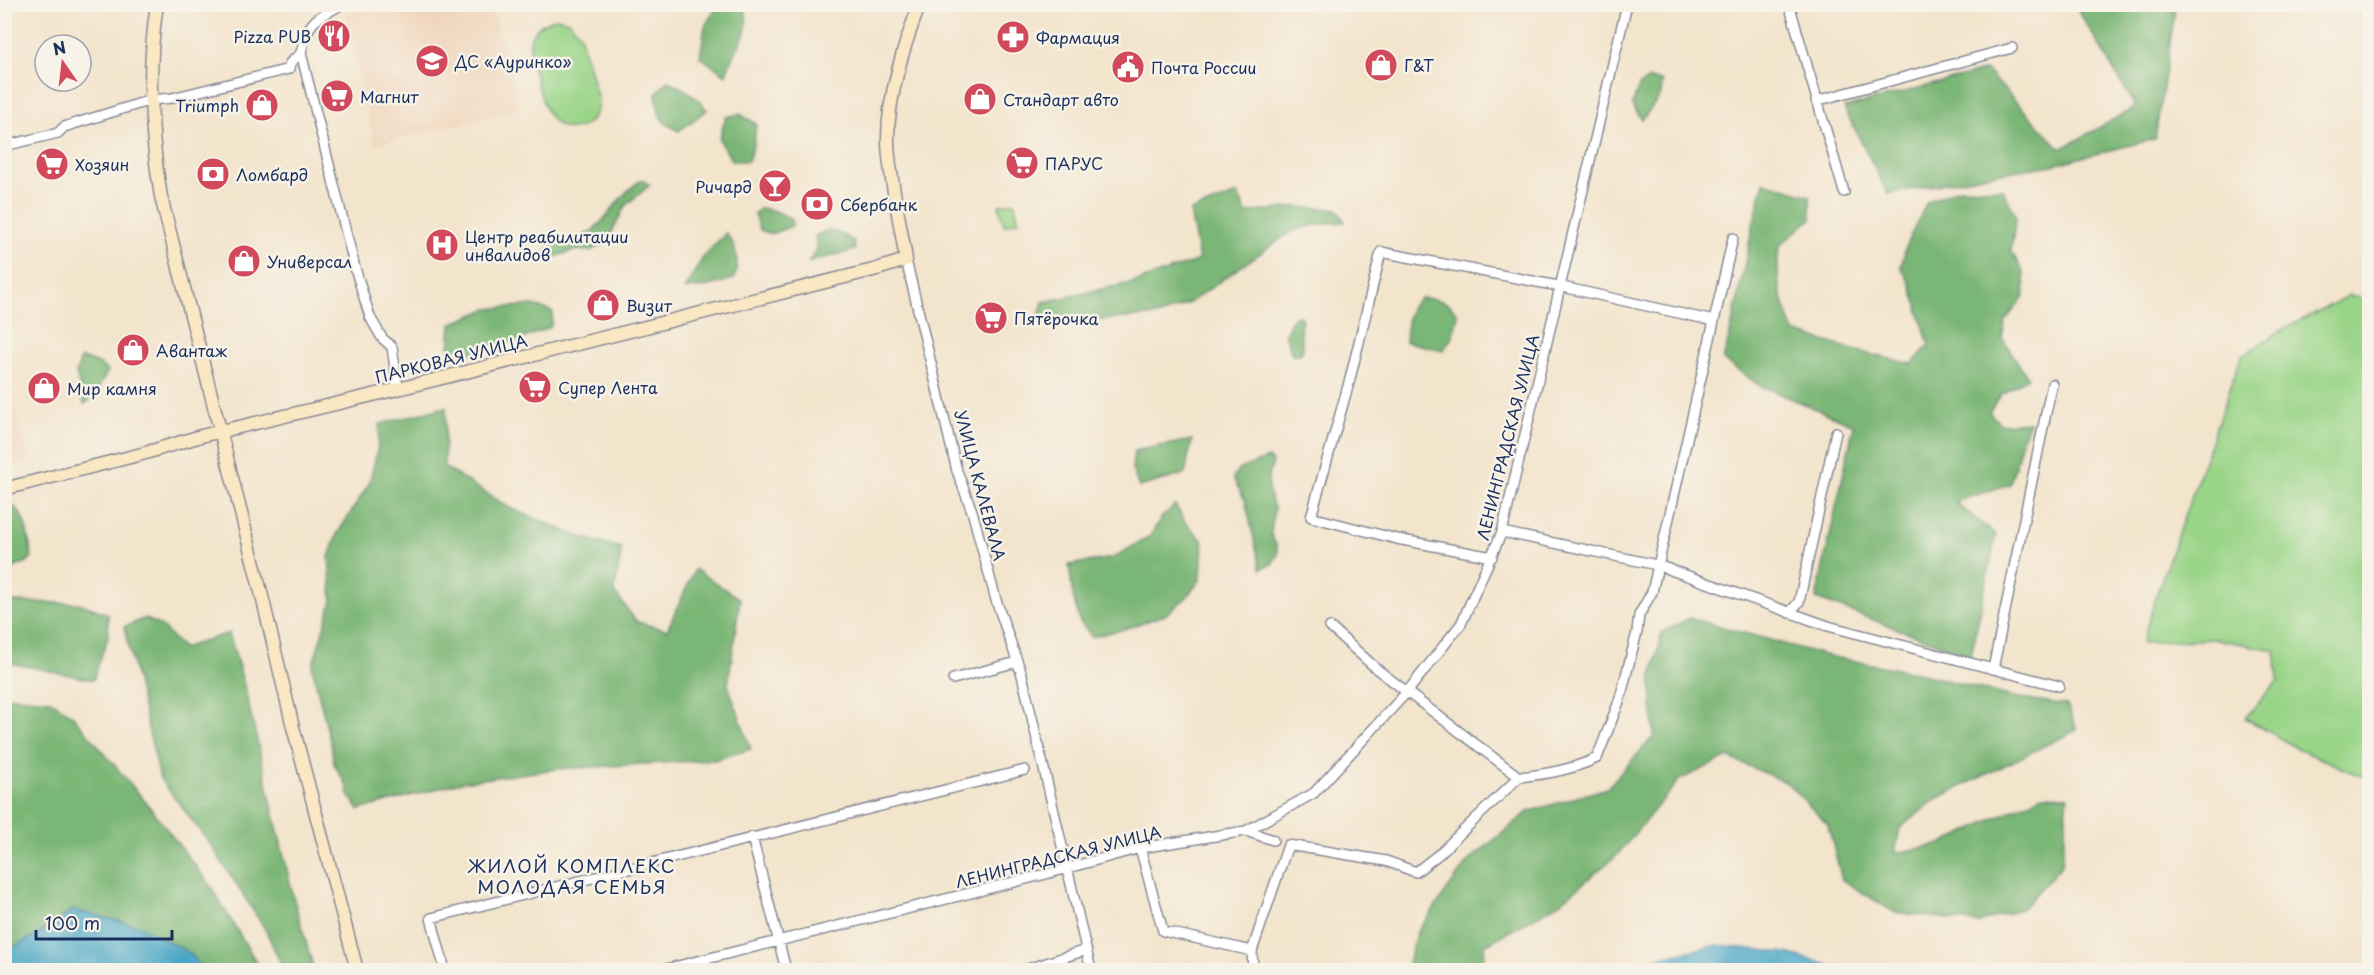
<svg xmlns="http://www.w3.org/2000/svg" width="2374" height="975" viewBox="0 0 2374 975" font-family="'Playpen Sans',sans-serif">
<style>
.built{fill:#f0d6bc}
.green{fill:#99d487;stroke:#5a8272;stroke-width:1.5}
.forest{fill:#7ab674;stroke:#4a7269;stroke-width:1.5}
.water{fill:#47a6c6;stroke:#316a92;stroke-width:1.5}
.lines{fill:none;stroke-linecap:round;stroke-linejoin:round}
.street-casing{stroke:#878a95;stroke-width:12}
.secondary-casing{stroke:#878a95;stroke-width:15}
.street{stroke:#fff;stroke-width:9}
.secondary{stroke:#fae7c3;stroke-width:12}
.labels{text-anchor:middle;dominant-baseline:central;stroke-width:5;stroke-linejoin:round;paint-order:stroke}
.poi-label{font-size:16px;fill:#1b2f5e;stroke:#f7f3e8;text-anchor:start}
.street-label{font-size:16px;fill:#1b2f5e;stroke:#f7f3e8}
.neighbourhood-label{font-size:18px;letter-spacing:1.5px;fill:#1b2f5e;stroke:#f7f3e8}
</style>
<rect width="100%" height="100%" fill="#f7f3e8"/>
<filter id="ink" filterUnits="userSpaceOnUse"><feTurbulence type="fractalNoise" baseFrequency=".0167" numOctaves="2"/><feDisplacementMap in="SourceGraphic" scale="12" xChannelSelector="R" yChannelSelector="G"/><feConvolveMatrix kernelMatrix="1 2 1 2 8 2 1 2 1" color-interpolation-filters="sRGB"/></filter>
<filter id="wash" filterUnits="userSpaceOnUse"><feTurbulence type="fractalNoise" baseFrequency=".008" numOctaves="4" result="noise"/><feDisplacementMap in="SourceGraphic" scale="24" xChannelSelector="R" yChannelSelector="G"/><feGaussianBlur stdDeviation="1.35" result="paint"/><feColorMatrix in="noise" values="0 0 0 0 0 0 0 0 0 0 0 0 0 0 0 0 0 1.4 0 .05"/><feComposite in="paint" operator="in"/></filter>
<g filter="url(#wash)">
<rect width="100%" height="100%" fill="#f3e4cc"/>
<path class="built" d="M386 5H492L519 109 374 145 346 14Z
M4 365 29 461 5 468H4Z"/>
<path class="green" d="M556 18 569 21 580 34 598 100C599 127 568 139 551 118 542 107 526 50 531 37 536 26 545 22 556 18Z
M1014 202 1019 221 1004 225 999 205Z
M2350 295 2369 300V779L2300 750 2245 718 2278 681 2275 650 2215 639 2142 643 2157 593 2241 357 2280 331Z"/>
<path class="forest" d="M718 5H744C754 38 733 46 726 75L700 57 705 26Z
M2078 5H2176L2155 139 2048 166 1993 174 1888 194 1844 108 1986 70 2061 149 2136 107 2076 7Z
M1649 79 1662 81 1661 95 1642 120 1632 105 1639 86Z
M667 81C684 88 696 95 707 110L679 131C658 121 659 117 656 94Z
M740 114 756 124 754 143 748 161H732L719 139 726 117Z
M642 180 650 185 625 206 607 242 590 251 576 250 541 261 551 243C561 241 575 241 584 236 608 223 617 194 642 180Z
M1764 182 1810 196 1811 219 1779 246C1775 283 1781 298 1794 332L1861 352 1912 364 1929 345 1911 285 1901 267 1907 243 1927 202 1959 188 2003 189 2016 216 2011 251 2024 273 2025 295 2006 320 2002 338 2028 378 2002 394 1989 412 2000 424 2030 422 2023 437 2010 484 1955 502 1996 535 1971 656 1816 599 1854 425 1759 385 1723 360C1740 301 1747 240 1764 182Z
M1238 194 1246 213 1295 207 1337 209 1345 222 1320 224 1292 231 1189 303 1161 315 1052 324 1038 320 1043 302 1135 282 1199 260 1190 211Z
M761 208 775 211 792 219V226L771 234 760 230 754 214Z
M828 230 844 235 854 242 855 250 809 262 817 249 815 236Z
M726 233C737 247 740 262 734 279L705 287 684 289 704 256Z
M1420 298C1437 299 1448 299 1458 315L1452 339 1443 350 1406 342C1406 325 1406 309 1420 298Z
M533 305 553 312 551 327 522 339 467 354 449 348 451 324 487 309Z
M1294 316 1302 317 1300 329 1303 350 1299 355H1292L1285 333Z
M81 358 99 364 108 371 94 397 84 404 76 373Z
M446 407 444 467 510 508 577 536 622 548 614 592 637 622 667 630 695 569 740 599 728 685 751 749 714 760 557 769 461 782 359 810 349 796 347 786 334 764 331 745 312 667 332 601 329 557 337 534 369 484 377 452 380 424Z
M1192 440 1185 474 1139 487 1132 469 1134 451Z
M1268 458 1273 463 1268 477 1269 493 1274 508 1271 535 1277 546 1278 554 1272 564 1261 569 1245 500 1233 478 1239 469Z
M7 503C27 509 28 539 32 557L27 562 9 570 4 567 8 559 5 550V504Z
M1175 505 1185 522 1203 541 1201 579 1186 598 1165 615 1121 630 1092 637 1080 622 1073 596 1069 565 1113 558 1150 536 1162 517Z
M5 602 79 603 108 614V637L93 680 5 662Z
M145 618 161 626 183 648 229 633 244 685 294 900 314 970H284L265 929 211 845 160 779 124 627Z
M1690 618 1828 656 1914 672 2013 697 2067 705 2077 730 1936 799 1900 828 1895 853 1941 844 2043 795 2068 796 2062 865 2023 908 1979 923 1894 912 1842 880 1828 825 1787 783 1728 757 1679 780 1618 854 1560 903 1485 945 1482 970H1406L1416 934 1467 862 1528 812 1607 788 1654 736 1651 680 1662 632Z
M5 696 50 700 72 715 144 800 210 885 261 970H203L190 953 73 910 35 936 5 951Z"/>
<path class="water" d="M73 910 140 926 190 953 203 970H5V951L35 936Z
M1717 945 1787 953 1847 970H1639L1651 959Z"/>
</g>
<g filter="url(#ink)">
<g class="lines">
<defs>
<path id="street" d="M343 4C315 19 308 20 301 53L355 268 370 317 382 338 392 347 398 389
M1789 4 1844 192
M1816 101 2012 48
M4 146 58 133 64 127 151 100 172 98 289 69 290 63 301 53
M906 260 957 471 972 511 996 600 1022 675 1091 970
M1502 532 1657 565 1828 626 2059 686
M1492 557 1397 539 1311 517 1350 379 1381 252 1558 286 1714 321
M1789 613 1799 602 1836 432
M1330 627 1378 670 1519 777C1547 774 1571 770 1597 758L1620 699 1637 632 1639 615 1652 592 1733 238
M1993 669 2052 384
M953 679 1017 662
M1246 831 1273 840
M752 837 786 970
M1140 848 1163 931 1252 951
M445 970 431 918 1025 770
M662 970 1050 873 1140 848 1246 831 1314 793 1407 692 1461 624 1502 532 1627 4
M1025 970 1086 950
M1253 970 1252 951 1288 845 1386 861 1416 872 1439 854 1519 777"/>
<path id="secondary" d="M157 4C147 69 150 133 161 197L262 596 293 727 357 970
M4 489 142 454 201 436 398 389 877 269 906 260C901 224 889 178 888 142 887 99 904 44 920 4"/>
</defs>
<use href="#street" class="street-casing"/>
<use href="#secondary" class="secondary-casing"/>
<use href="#street" class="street"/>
<use href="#secondary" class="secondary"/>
</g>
</g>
<defs>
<symbol id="restaurant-disc" viewBox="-11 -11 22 22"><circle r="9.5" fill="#d1495b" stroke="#f7f3e8"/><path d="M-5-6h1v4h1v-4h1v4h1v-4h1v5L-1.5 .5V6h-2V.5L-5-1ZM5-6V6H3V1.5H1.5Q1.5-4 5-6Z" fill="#fff"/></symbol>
<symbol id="pharmacy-disc" viewBox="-11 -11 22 22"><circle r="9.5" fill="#d1495b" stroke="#f7f3e8"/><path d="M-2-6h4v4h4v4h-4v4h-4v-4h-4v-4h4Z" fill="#fff"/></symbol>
<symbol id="school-disc" viewBox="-11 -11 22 22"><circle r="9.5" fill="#d1495b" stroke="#f7f3e8"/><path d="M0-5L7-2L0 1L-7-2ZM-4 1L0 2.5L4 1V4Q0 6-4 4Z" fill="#fff"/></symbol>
<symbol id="shop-disc" viewBox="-11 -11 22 22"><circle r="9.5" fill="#d1495b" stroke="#f7f3e8"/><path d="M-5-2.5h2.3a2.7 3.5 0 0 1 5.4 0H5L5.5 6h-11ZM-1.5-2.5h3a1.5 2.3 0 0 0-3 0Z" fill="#fff"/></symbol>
<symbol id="civic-disc" viewBox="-11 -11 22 22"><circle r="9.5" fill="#d1495b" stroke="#f7f3e8"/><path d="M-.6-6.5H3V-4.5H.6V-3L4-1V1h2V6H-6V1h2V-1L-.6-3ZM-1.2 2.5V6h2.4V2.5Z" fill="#fff"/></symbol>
<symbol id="supermarket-disc" viewBox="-11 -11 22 22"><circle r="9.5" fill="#d1495b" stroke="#f7f3e8"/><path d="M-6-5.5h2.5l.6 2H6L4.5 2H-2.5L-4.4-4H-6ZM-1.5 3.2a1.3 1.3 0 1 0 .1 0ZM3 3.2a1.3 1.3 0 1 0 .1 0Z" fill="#fff"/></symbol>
<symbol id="bank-disc" viewBox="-11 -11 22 22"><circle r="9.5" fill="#d1495b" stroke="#f7f3e8"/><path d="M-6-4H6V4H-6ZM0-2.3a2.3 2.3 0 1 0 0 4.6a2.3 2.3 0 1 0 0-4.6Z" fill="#fff"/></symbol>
<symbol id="bar-disc" viewBox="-11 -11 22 22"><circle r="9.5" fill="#d1495b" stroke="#f7f3e8"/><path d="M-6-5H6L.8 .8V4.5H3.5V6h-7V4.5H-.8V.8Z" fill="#fff"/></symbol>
<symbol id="hospital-disc" viewBox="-11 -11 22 22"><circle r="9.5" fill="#d1495b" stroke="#f7f3e8"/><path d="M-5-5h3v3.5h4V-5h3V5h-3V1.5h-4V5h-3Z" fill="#fff"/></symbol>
</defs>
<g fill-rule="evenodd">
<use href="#restaurant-disc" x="315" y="17" width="38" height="38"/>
<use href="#pharmacy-disc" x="994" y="18" width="38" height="38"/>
<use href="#school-disc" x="413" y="42" width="38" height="38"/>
<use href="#shop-disc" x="1362" y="46" width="38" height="38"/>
<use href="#civic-disc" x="1109" y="48" width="38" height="38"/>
<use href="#supermarket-disc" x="318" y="77" width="38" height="38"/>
<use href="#shop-disc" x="961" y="80" width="38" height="38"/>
<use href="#shop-disc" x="243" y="86" width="38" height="38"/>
<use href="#supermarket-disc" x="1003" y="144" width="38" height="38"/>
<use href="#supermarket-disc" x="33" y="145" width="38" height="38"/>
<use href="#bank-disc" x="194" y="155" width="38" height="38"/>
<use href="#bar-disc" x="756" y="167" width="38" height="38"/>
<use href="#bank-disc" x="798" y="185" width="38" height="38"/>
<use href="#hospital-disc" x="423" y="226" width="38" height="38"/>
<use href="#shop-disc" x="225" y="242" width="38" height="38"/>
<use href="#shop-disc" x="584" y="286" width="38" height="38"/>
<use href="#supermarket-disc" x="972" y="299" width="38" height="38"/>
<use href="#shop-disc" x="114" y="331" width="38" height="38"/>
<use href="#supermarket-disc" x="516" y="368" width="38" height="38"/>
<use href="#shop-disc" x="25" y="369" width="38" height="38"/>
</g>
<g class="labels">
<g class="poi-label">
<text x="311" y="36" text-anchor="end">Pizza PUB</text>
<text x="1036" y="37">Фармация</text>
<text x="455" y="61">ДС «Ауринко»</text>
<text x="1404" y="65">Г&amp;Т</text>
<text x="1151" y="67">Почта России</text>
<text x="360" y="96">Магнит</text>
<text x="1003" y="99">Стандарт авто</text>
<text x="239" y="105" text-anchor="end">Triumph</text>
<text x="1045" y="163">ПАРУС</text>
<text x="75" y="164">Хозяин</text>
<text x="236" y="174">Ломбард</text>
<text x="752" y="186" text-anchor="end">Ричард</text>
<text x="840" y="204">Сбербанк</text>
<text x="465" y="236">Центр реабилитации<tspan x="465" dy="18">инвалидов</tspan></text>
<text x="267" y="261">Универсал</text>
<text x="626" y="305">Визит</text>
<text x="1014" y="318">Пятёрочка</text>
<text x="156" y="350">Авантаж</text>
<text x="558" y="387">Супер Лента</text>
<text x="67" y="388">Мир камня</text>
</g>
<g class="street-label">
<text transform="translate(451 358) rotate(-14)">ПАРКОВАЯ УЛИЦА</text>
<text transform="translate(1507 437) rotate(-76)">ЛЕНИНГРАДСКАЯ УЛИЦА</text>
<text transform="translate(981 485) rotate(75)">УЛИЦА КАЛЕВАЛА</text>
<text transform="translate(1058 856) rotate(-14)">ЛЕНИНГРАДСКАЯ УЛИЦА</text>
</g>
<g class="neighbourhood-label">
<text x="572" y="865">ЖИЛОЙ КОМПЛЕКС<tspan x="572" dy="21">МОЛОДАЯ СЕМЬЯ</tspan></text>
</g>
</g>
<rect width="2374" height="975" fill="none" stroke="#f7f3e8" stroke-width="24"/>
<g transform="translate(63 63) rotate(346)"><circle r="28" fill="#f7f3e8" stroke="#9fa5b1" stroke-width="1.5"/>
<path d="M0-4.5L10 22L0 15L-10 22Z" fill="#d1495b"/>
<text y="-9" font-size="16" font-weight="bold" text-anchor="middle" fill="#1b2f5e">N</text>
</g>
<path d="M36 930v9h136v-9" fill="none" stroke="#1b2f5e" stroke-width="3"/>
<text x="45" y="930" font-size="18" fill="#1b2f5e" stroke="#f7f3e8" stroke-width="4.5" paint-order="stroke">100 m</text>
</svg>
